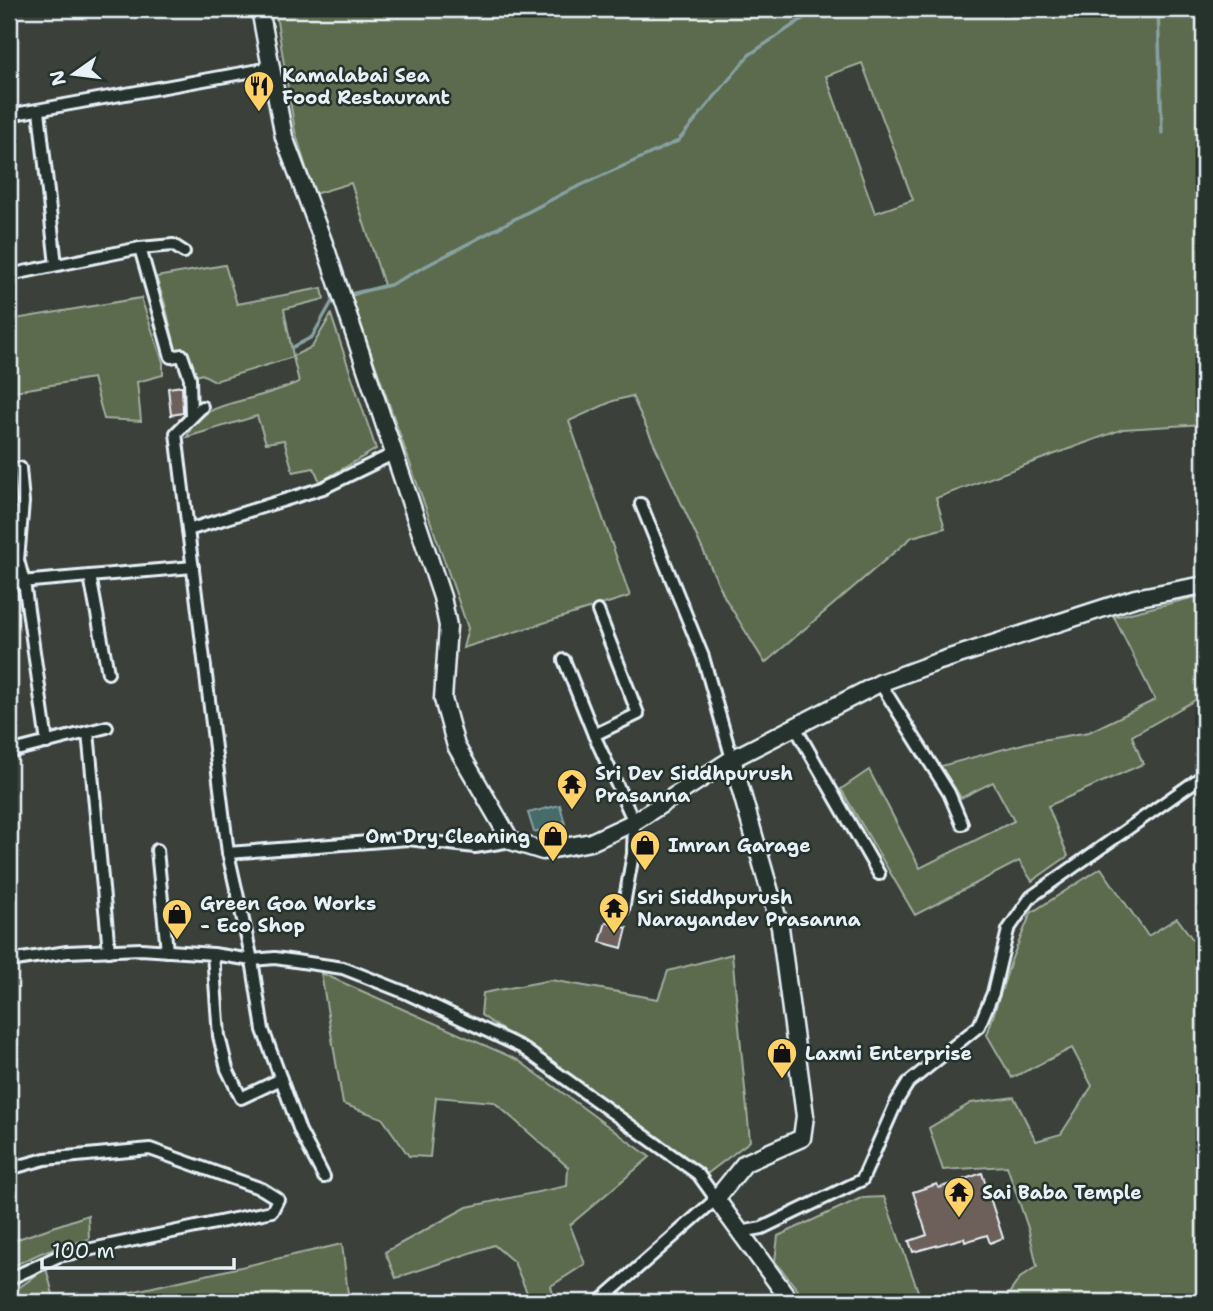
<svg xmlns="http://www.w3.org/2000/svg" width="1213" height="1311" viewBox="0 0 1213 1311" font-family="'Shantell Sans',sans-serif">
	<rect width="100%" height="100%" fill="#3b403a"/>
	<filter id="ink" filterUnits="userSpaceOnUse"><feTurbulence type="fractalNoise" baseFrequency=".0143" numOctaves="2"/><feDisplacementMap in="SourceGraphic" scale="14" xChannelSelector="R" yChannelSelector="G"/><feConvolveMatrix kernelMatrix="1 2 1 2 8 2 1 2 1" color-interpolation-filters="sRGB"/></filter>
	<g filter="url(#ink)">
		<g fill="#5b6b4d" stroke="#a2aea2" stroke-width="2" fill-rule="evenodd">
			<path d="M275,9H1204V424L1123,429L936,498L945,528L912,537L765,663L725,598L632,396L613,401L569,421L630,596L463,648L468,628L351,296L384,285L351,183L314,194L295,131ZM862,63L913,200L875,213L826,76Z"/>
			<path d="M225,265L237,304L322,288L324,299L284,309L293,356L312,347L331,315L376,449L320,482L314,468L293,472L284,440L266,443L257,416L187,437C197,409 225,405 251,398C267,394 284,388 299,382L293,357L215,381L202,374L194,377L185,349L176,351L165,304L156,277Z"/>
			<path d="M141,298L163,362V375L137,382L141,421L104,419L93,378L9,392V320Z"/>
			<path d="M1204,595V695L1132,736L1143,764L1048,806L1068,856L1032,881L1019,861L915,915L841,789L869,770L920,868L1014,821L993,782L961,798L941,766L1030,742L1089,732L1155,700L1114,617Z"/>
			<path d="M1101,868L1148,936L1177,918L1202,952L1204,951V1302H1003L1020,1278L1037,1266L1029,1231L1007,1166L943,1170L929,1128L971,1103L1014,1097L1036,1141L1061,1134L1092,1086L1072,1048L1012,1078L987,1035L1012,958L1031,913Z"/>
			<path d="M732,954L750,1141L707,1174L481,1015L483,993L551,980L658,999L668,971Z"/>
			<path d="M321,973L518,1060L650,1157L570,1225L585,1264L551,1286L555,1302H531L514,1262L494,1245L396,1278L385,1252L467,1207L567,1186L568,1167L494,1102L436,1097L430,1157L409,1156L382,1118L343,1104Z"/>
			<path d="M884,1197L922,1302H807L775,1261L778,1236L861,1198Z"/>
			<path d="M88,1215L89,1239L41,1253L9,1268V1242Z"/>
			<path d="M342,1244L349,1302H87Z"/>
			<path d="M46,1268L55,1302H9V1295Z"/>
		</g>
		<path fill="#466b6b" stroke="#87a1a3" stroke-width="2" d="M560,805L565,824L534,832L528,813Z"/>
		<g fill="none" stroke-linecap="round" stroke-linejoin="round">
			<g stroke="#87a1a3" stroke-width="3.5">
				<path d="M1158,9L1162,133"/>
				<path d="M9,10L45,9"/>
				<path d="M346,295L390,285L564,193L678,141L749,55L817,9"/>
				<path d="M293,347L312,337L334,298L339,297"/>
			</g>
		</g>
		<g fill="#6d605a" stroke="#e8f1f8" stroke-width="2">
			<path d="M182,386L183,413L171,415L168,388Z"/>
			<path d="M606,922L627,928L622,948L600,942Z"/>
			<path d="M982,1173L1003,1238L990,1243L987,1235L965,1242L964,1238L913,1252L909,1241L927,1235L913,1192L937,1184L939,1188Z"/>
		</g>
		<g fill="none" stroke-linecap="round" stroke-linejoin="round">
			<g stroke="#e8f1f8" stroke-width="16">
				<g id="street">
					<path d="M39,110L56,265"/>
					<path d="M9,115L270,68"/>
					<path d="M140,248L171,357L182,355L190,378L191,416"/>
					<path d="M9,275L140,248L173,245L184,252"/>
					<path d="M202,407L176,433L228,853L252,960L263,1030L300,1131L324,1177"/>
					<path d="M20,468L23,502L18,560L24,582L47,743"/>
					<path d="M641,504L703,657L732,759"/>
					<path d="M188,530L323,488L395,453"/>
					<path d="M90,576L108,673"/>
					<path d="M9,583L193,567"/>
					<path d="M564,660L594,735L634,822L633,854L623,910"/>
					<path d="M880,683L949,793L962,824"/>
					<path d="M795,727L879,874"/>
					<path d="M88,732L109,951"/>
					<path d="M594,735L638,714L598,611"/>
					<path d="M9,752L107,727"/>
					<path d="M157,850L167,951"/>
					<path d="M228,853L408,839L475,847L511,841"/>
					<path d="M213,954L219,1036L227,1069L241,1098L281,1079"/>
					<path d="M9,961L67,952L141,949L213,954L252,960L275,958L343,968L404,992L521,1047L698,1174L716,1199L600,1301"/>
					<path d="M9,1169L45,1159L150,1149L262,1189L278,1199L272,1211L59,1256L9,1279"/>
					<path d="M740,1232L762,1228L862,1180L897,1101L908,1083L979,1026L993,993L1008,930L1031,897L1204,775"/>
				</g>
			</g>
			<g stroke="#e8f1f8" stroke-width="21">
				<g id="secondary">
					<path d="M260,9L284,137L326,249L442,597L448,626L443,699L456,746L511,841L543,851L591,842L634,822L732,759L880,683L937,662L1135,598L1204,585"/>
					<path d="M732,759L780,927L805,1116L802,1138L745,1163L716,1199L791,1302"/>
				</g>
			</g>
			<use href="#street" stroke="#26332d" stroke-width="10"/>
			<use href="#secondary" stroke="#26332d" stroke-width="16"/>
		</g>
	</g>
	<defs>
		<g id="restaurant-pin" transform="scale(1.575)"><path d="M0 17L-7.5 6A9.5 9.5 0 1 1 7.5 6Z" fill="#ffd166" stroke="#26332d"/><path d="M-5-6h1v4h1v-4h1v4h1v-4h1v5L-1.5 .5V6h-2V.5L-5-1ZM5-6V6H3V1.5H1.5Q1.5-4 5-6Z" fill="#111"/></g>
		<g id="temple-pin" transform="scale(1.575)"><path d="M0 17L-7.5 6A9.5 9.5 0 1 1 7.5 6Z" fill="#ffd166" stroke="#26332d"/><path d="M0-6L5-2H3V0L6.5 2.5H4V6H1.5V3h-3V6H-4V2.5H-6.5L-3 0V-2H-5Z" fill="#111"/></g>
		<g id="shop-pin" transform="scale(1.575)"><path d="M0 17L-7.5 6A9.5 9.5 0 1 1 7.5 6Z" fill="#ffd166" stroke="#26332d"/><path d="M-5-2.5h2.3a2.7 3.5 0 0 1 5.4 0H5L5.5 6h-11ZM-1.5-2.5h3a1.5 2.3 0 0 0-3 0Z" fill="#111"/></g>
	</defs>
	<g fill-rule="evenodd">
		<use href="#restaurant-pin" x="259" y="86"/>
		<use href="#temple-pin" x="572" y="784"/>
		<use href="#shop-pin" x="553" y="836"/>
		<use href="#shop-pin" x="645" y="845"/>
		<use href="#temple-pin" x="614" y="908"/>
		<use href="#shop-pin" x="177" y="914"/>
		<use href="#shop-pin" x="782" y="1053"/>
		<use href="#temple-pin" x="959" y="1192"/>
	</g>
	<g text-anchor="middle" stroke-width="5" stroke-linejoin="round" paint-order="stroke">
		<g font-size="19" font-weight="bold" fill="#e8f1f8" stroke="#26332d" text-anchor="start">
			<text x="282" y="82">Kamalabai Sea<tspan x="282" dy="22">Food Restaurant</tspan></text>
			<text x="595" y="780">Sri Dev Siddhpurush<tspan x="595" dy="22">Prasanna</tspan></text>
			<text x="530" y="843" text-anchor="end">Om Dry Cleaning</text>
			<text x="668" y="852">Imran Garage</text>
			<text x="637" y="904">Sri Siddhpurush<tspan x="637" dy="22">Narayandev Prasanna</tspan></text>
			<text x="200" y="910">Green Goa Works<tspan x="200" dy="22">- Eco Shop</tspan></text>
			<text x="805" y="1060">Laxmi Enterprise</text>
			<text x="982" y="1199">Sai Baba Temple</text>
		</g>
	</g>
	<rect width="1213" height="1311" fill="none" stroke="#26332d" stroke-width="35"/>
	<rect x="18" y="18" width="1178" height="1276" fill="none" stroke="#e8f1f8" stroke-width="2.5" filter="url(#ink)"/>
	<g transform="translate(74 74) rotate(256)" stroke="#26332d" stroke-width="5" paint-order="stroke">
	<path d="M0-5L12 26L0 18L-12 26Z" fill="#e8f1f8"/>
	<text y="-10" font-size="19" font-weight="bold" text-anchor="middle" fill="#e8f1f8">N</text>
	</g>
	<path d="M42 1258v10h192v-10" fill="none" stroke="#e8f1f8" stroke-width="3.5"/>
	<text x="52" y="1258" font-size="21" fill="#e8f1f8" stroke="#26332d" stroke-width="5" paint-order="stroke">100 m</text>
</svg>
